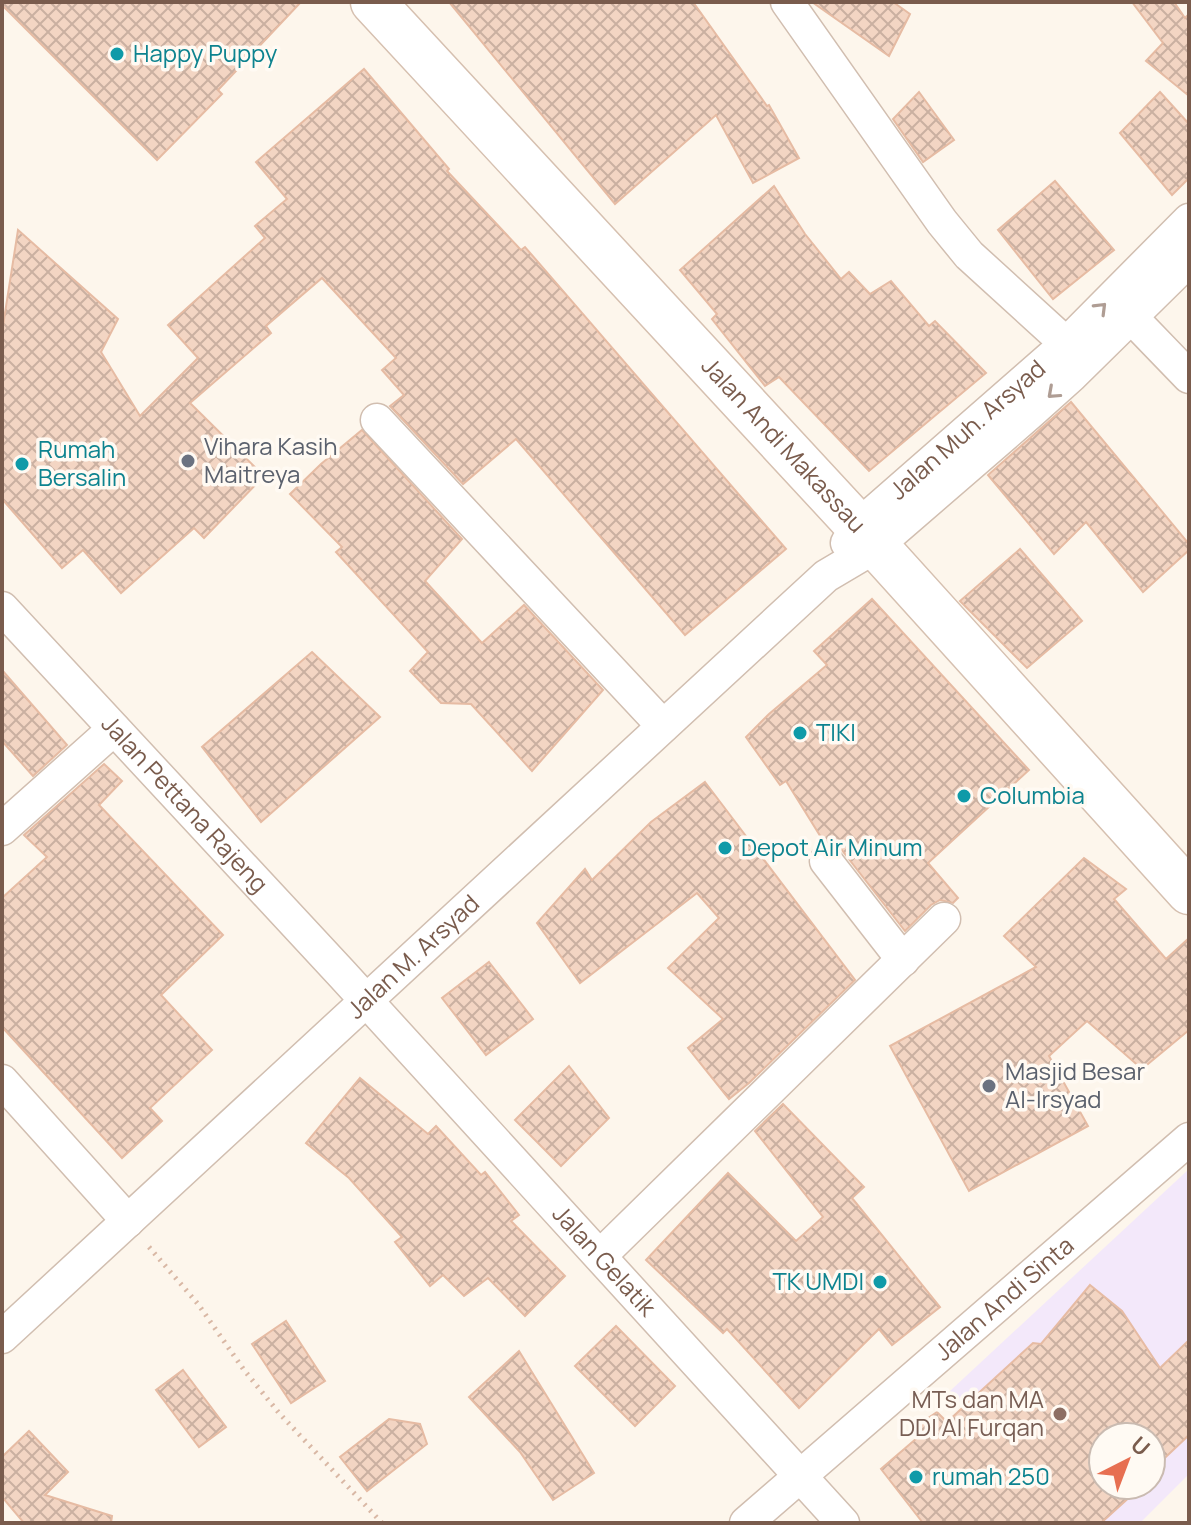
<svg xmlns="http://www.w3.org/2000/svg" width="1191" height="1525" viewBox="0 0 1191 1525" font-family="Manrope,sans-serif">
	<defs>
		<pattern id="building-cross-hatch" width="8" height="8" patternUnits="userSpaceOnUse" patternTransform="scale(2)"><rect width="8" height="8" fill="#f3d5c3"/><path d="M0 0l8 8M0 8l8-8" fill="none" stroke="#cab0a1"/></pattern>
	</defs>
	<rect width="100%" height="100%" fill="#fdf6ec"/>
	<path fill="#f3e8fa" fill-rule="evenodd" d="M1189,1169V1474L1140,1523H1066L950,1391ZM1103,1437H1151V1485H1103Z"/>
	<g fill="url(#building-cross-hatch)" stroke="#e6bba3" stroke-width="2">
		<path d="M2,2H301L218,90L222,94L157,160L2,5Z"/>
		<path d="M449,2H693L767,106L769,105L799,158L753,183L716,115L615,204Z"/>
		<path d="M812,2H893L910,14L889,56Z"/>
		<path d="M1132,2H1174L1185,18L1189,14V96L1146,61L1163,43Z"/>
		<path d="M364,69L449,169L447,171L521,250L525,247L786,549L685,635L516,439L463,484L390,406L404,395L382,370L396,358L322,278L266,326L271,333L190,403L264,476L204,538L194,528L121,593L83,550L62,568L2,499V332L18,230L118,319L101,352L140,416L198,358L168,325L265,238L255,226L287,199L256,162Z"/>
		<path d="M919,92L954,140L923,162L893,119Z"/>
		<path d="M1160,92L1189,124V178L1172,195L1120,133Z"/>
		<path d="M1055,181L1114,250L1053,299L998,230Z"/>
		<path d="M774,186L805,234L841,279L849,272L870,294L891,281L929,326L935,321L986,373L869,471L779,377L765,386L712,319L717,314L680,270Z"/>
		<path d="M1071,402L1189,544V550L1143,592L1086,522L1054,554L988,475Z"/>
		<path d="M362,430L462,539L425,581L482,643L524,605L603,690L532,771L471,704L441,703L410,671L428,652L336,552L342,547L290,494L321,464Z"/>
		<path d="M1020,549L1082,621L1027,668L960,601Z"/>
		<path d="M872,599L1029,770L928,863L958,898L953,903L940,900L931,905L905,931L841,849L834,844L824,842L786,781L780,785L746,737L769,714L827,665L814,651Z"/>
		<path d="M312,652L380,717L261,822L202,747Z"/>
		<path d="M2,670L67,745L33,776L2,741Z"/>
		<path d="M104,764L122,781L99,805L223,935L161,995L212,1050L150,1108L162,1121L122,1158L2,1027V898L47,857L24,835Z"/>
		<path d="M705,782L855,980L749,1083L729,1099L688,1048L723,1019L668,968L719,918L697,893L580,983L537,923L585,869L592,880L651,822Z"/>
		<path d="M1084,858L1126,889L1114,899L1166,959L1189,938V1030L1142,1069L1087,1021L1049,1056L1088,1126L969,1191L890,1046L1036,967L1004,936Z"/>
		<path d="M489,962L533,1019L486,1055L442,998Z"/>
		<path d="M569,1066L609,1118L561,1166L515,1120Z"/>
		<path d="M360,1078L428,1134L436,1126L481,1175L485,1172L519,1215L511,1221L565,1276L525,1316L488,1278L464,1296L443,1275L430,1286L395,1242L402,1237L349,1178L306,1143Z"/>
		<path d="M783,1104L864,1187L852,1198L940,1307L892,1345L879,1329L799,1408L727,1329L723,1333L646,1260L728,1173L796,1241L823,1217L755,1131Z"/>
		<path d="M1090,1285L1122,1311L1160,1368L1189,1340V1435L1151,1471V1437H1103V1485H1143L1101,1523H923L881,1469L917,1438L909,1431L937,1412L947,1422L1033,1343L1041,1344Z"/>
		<path d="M286,1321L325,1381L291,1403L252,1344Z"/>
		<path d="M616,1326L675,1386L635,1426L575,1366Z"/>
		<path d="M519,1351L594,1473L553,1500L520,1452L469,1397Z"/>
		<path d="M183,1370L226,1427L199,1447L156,1390Z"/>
		<path d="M389,1419L420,1424L427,1444L367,1491L340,1457Z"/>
		<path d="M29,1431L68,1472L45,1495L112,1516L111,1523H24L2,1497V1457Z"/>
	</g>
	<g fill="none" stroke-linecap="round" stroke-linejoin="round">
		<g stroke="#d1beb0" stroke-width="35">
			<g id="street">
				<path d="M787,2L942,222L969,255L1082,358"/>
				<path d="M1132,318L1189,377"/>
				<path d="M377,420L663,726"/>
				<path id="s1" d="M847,543L858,526L1066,344L1189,220"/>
				<path id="s2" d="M2,608L342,974L843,1523"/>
				<path d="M2,829L114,729"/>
				<path d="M826,861L903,960"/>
				<path d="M2,1081L128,1221"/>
				<path d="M600,1256L944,919"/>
				<path id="s3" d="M2,1337L826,576L875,547L1031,412L1071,376L1189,260"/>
				<path id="s4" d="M746,1523L1189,1139"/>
			</g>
		</g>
		<g stroke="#d6c0b0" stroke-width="47">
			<g id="secondary">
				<path id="s5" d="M373,2L858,526L1189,892"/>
			</g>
		</g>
		<path stroke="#d9b8a5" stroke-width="5" stroke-dasharray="2 6" stroke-linecap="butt" d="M149,1247L198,1304L244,1370L279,1413L382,1523"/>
		<use href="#street" stroke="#fff" stroke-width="32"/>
		<use href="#secondary" stroke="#fff" stroke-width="44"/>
	</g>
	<defs><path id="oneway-chevron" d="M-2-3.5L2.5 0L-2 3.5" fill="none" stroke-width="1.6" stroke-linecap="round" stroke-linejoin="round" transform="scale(2)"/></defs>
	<g stroke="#af9d94">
		<use href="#oneway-chevron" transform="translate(1101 308) rotate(-45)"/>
		<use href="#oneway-chevron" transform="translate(1053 393) rotate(138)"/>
	</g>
	<g fill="#0f9aa8" stroke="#fffaf3" stroke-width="3">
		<circle cx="117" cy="54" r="8"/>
		<circle cx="22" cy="464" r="8"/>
		<circle cx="800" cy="733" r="8"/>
		<circle cx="964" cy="796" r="8"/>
		<circle cx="725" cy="848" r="8"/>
		<circle cx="880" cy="1282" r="8"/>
		<circle cx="916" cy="1477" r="8"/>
	</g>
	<g fill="#6b7280" stroke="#fffaf3" stroke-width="3">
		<circle cx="188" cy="461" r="8"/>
		<circle cx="989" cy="1086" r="8"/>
	</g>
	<circle fill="#8d6e63" stroke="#fffaf3" stroke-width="3" cx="1060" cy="1414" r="8"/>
	<g text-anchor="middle" stroke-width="7" stroke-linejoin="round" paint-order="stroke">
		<g font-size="24" fill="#0d838f" stroke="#fffaf3" text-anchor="start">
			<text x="133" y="62">Happy Puppy</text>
			<text x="38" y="458">Rumah<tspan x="38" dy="28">Bersalin</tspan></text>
			<text x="816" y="741">TIKI</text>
			<text x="980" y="804">Columbia</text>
			<text x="741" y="856">Depot Air Minum</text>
			<text x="864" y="1290" text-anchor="end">TK UMDI</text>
			<text x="932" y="1485">rumah 250</text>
		</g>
		<g font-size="24" fill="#7a5c4d" stroke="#fffaf3">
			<text dy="8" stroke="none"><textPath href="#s1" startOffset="166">Jalan Muh. Arsyad</textPath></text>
			<text dy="8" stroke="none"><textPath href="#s5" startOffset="604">Jalan Andi Makassau</textPath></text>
			<text dy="8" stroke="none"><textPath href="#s2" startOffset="268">Jalan Pettana Rajeng</textPath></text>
			<text dy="8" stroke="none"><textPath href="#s3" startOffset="560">Jalan M. Arsyad</textPath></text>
			<text dy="8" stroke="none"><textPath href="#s2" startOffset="888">Jalan Gelatik</textPath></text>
			<text dy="8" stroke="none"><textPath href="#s4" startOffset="342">Jalan Andi Sinta</textPath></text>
		</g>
		<g font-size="24" fill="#5b616d" stroke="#fffaf3" text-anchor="start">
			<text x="204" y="455">Vihara Kasih<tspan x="204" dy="28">Maitreya</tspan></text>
			<text x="1005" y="1080">Masjid Besar<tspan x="1005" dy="28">Al-Irsyad</tspan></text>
		</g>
		<g font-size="24" fill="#785e54" stroke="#fffaf3" text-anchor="end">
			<text x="1044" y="1408">MTs dan MA<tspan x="1044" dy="28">DDI Al Furqan</tspan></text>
		</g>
	</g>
	<rect width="1191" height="1525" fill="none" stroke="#7a5c4d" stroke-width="8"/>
	<g transform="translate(1127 1461) rotate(42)"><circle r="38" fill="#fffaf3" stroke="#cabbb1" stroke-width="2"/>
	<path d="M0-6L14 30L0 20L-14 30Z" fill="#e76f51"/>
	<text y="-12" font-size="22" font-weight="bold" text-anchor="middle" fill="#7a5c4d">U</text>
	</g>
</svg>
